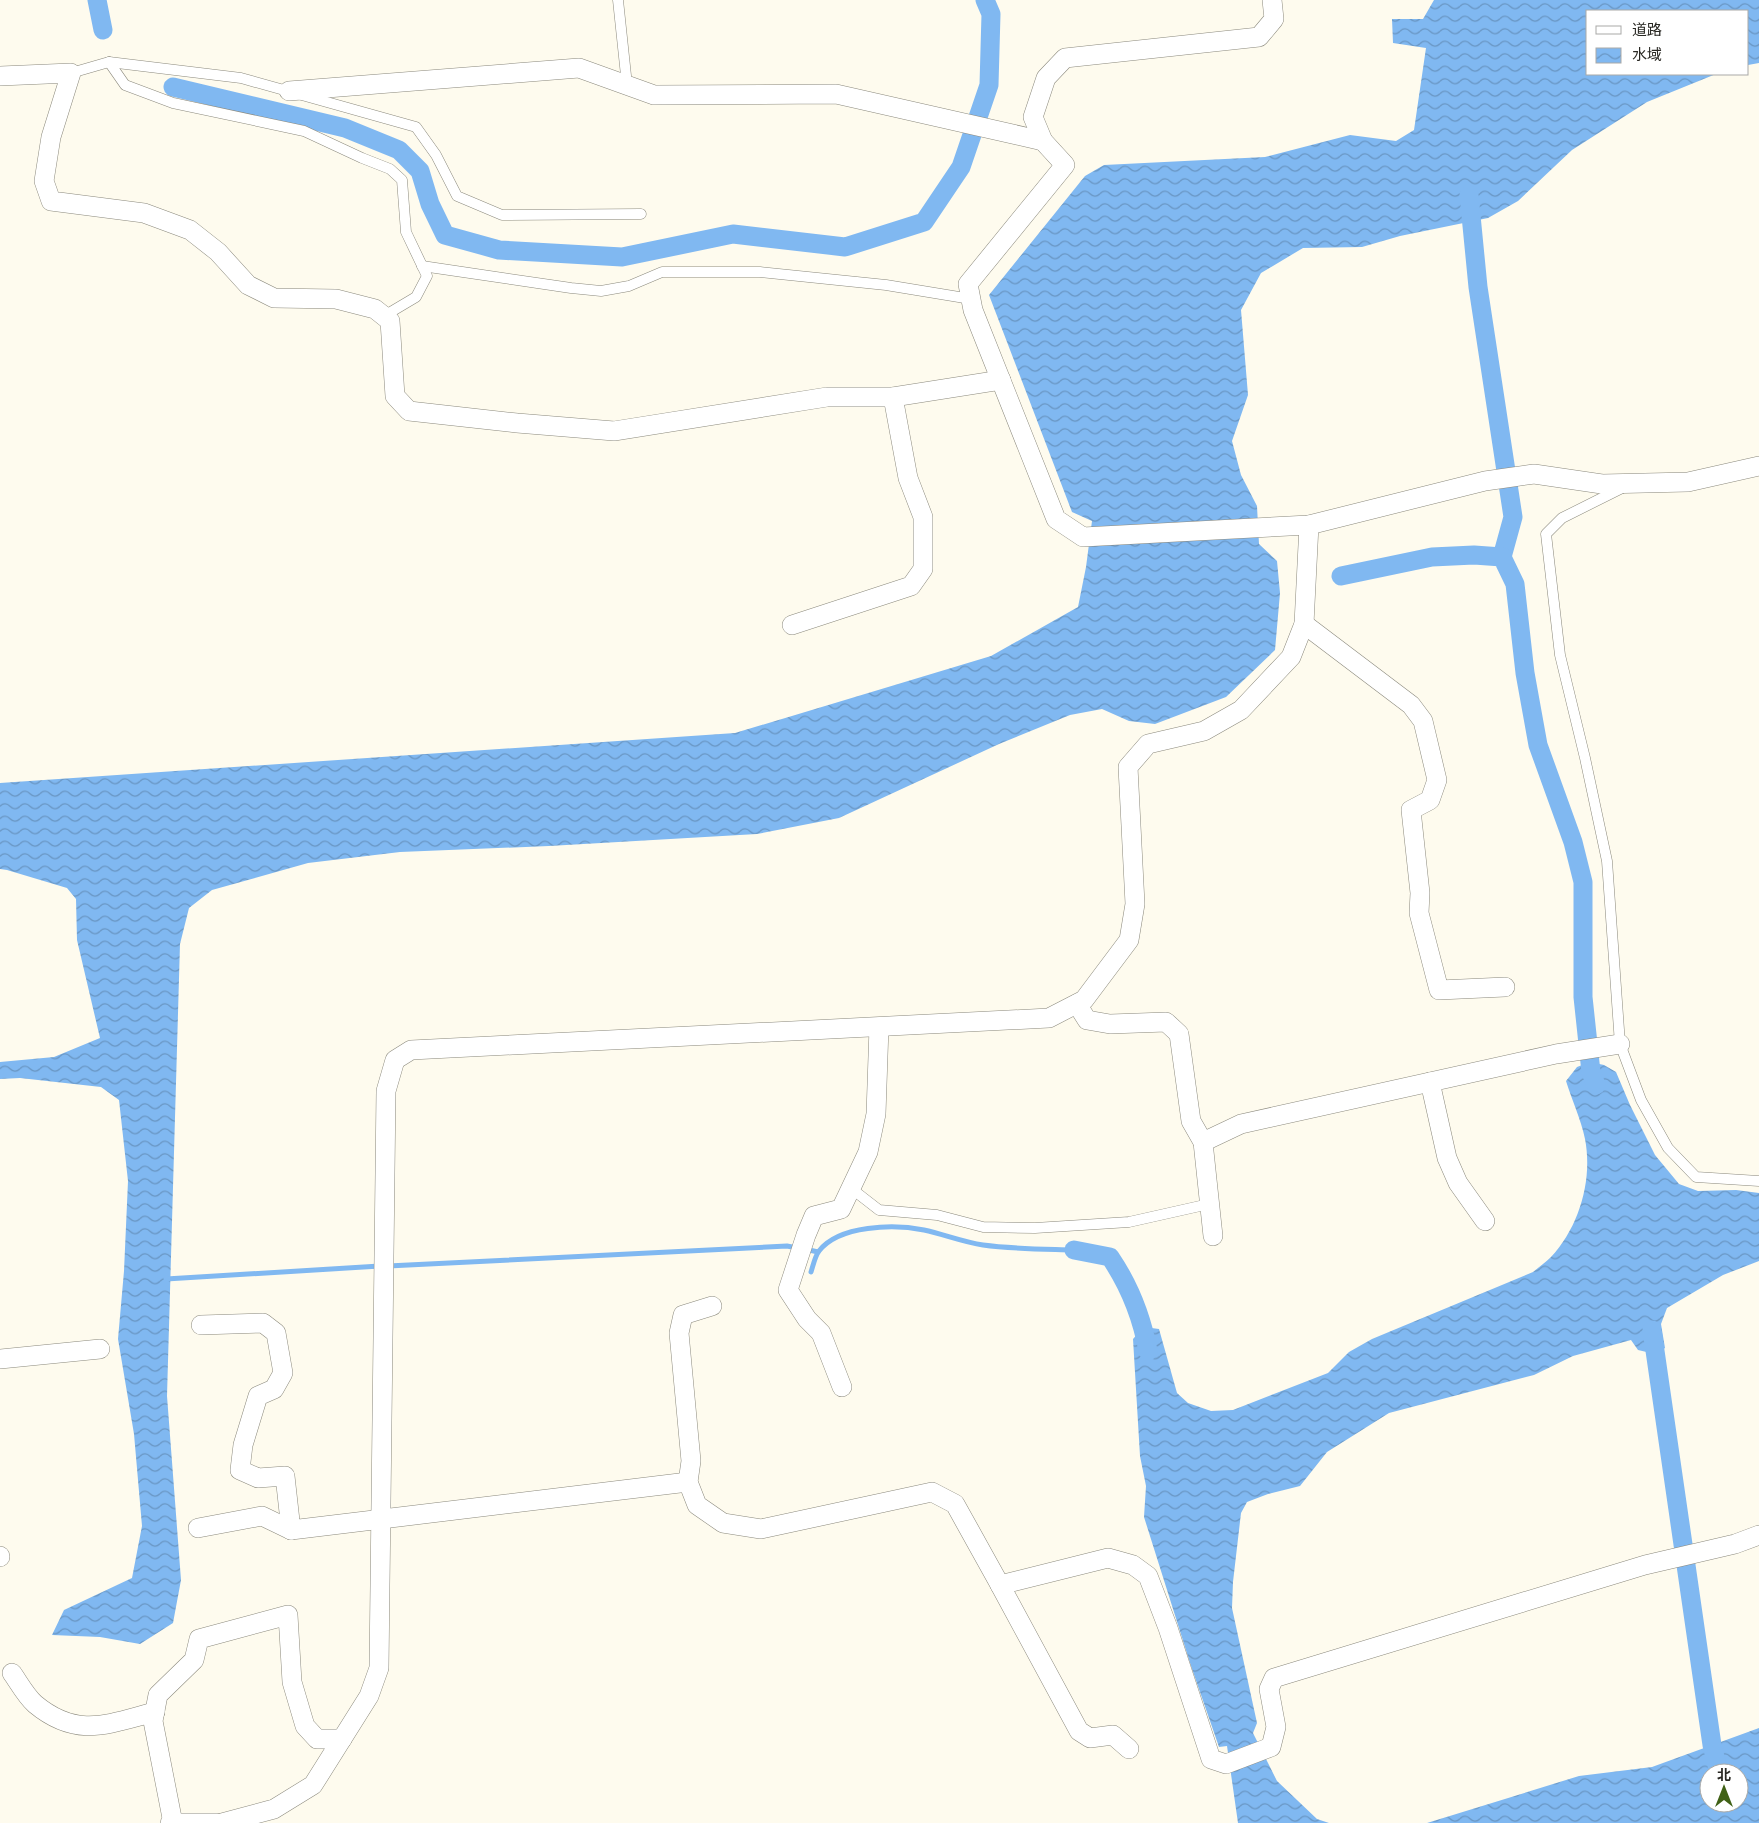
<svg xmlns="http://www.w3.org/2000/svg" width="1759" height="1823" viewBox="0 0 1759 1823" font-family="Lora,'Noto Sans SC',serif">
	<defs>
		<pattern id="water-waves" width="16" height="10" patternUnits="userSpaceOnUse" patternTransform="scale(1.25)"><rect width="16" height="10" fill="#80b8f1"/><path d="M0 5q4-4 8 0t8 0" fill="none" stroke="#6996c3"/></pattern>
	</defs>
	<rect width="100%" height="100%" fill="#fefbee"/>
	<g fill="url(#water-waves)" fill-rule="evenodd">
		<path d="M1434,0H1759V63L1748,65V11H1588V74H1716L1647,102L1572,150L1518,201L1488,218L1400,236L1362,247L1303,248L1261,273L1241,310L1248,395L1232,441L1241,475L1257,506L1259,544L1277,561L1280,593L1275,650L1226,697L1155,724L1129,721L1102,709L1070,715L999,744L839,818L757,834L549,846L400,852L308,863L212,890L189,908L180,944L167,1396L181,1580L173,1623L140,1644L100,1637L52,1635L64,1610L132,1578L142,1526L134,1434L118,1339L124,1271L128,1181L119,1100L101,1087L20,1078L0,1079V1062L54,1057L100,1038L77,940L76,899L67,888L7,870L0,869V783L735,733L991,656L1078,607L1086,567L1092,521L1072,512L989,295L1085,176L1104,165L1265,157L1350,135L1396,141L1414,130L1426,48L1393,43L1392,19H1423Z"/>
		<path d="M1590,1062L1604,1065L1616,1072L1630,1105L1655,1155L1679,1184L1698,1191L1736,1190L1759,1193V1261L1723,1275L1667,1308L1661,1324L1665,1348L1655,1354L1638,1350L1631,1340L1573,1356L1534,1375L1389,1413L1327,1452L1300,1486L1268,1494L1247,1502L1241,1513L1233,1582L1232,1608L1257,1723L1253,1733L1277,1781L1317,1819L1329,1823H1238L1227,1746L1219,1747L1191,1666L1144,1517L1146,1486L1140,1456L1133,1339L1144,1327L1159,1329L1177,1393L1188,1403L1211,1411L1233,1410L1328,1373L1349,1352L1372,1339L1533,1272C1539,1267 1546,1262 1551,1257C1579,1227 1593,1180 1585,1139C1581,1120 1572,1100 1566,1081L1577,1067Z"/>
		<path d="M1759,1728V1823H1427L1579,1776L1652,1767ZM1709,1773H1739V1803H1709Z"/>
	</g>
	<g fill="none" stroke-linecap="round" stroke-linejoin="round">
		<g stroke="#80b8f1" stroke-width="5">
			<path d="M805,1249L818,1252"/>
			<path d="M388,1266L787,1246L797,1248"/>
			<path d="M811,1272C813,1266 815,1256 819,1251C839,1225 894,1224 924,1230C943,1234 963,1242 983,1245C1013,1249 1044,1249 1074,1250"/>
			<path d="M166,1279L380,1266"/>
		</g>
		<g stroke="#80b8f1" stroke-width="19">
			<path d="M97,0L103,30"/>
			<path d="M173,87L345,128L399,150L420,171L430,204L445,235L499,250L622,257L733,234L845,247L924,222L961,167L989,85L991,14L985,0"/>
			<path d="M1469,195L1478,287L1513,517L1502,557"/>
			<path d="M1341,576L1432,557L1474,555L1502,557L1515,584L1525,673L1538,745L1573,842L1583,882V997L1591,1072L1596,1085"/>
			<path d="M1074,1250L1110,1257C1129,1285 1142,1318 1148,1351"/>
			<path d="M1652,1330L1712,1745L1719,1773"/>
		</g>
		<g stroke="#8b897d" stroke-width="11">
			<g id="service">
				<path d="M618,0L627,85"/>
				<path d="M109,62L125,85L173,103L304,131L362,158L390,169L402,180L406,232L427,276L416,297L384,316"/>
				<path d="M71,73L109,62L241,78L416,127L436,155L457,196L502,215L641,214"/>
				<path d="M422,266L571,288L601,291L629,286L662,272H760L886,285L971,299"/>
				<path d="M1624,487L1562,518L1546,534L1560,655L1585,758L1607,861L1620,1044L1641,1100L1668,1148L1696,1177L1759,1181"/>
				<path d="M852,1189L879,1210L937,1215L983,1227L1035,1228L1129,1222L1209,1204"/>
			</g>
		</g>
		<g stroke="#8b897d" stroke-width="20">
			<g id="minor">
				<path d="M1272,0L1274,19L1259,37L1065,58L1046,78L1033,117L1043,141L1065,165L968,284L973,310L1056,519L1083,537L1309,525L1485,481L1534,474L1602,484L1688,482L1759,466"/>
				<path d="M0,76L71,73L51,137L44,181L51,201L144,213L190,230L218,252L248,285L274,298L336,299L375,309L390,321L395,396L409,411L517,423L614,431L827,397H893L1001,380"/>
				<path d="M289,91L579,68L654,95L836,94L1043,141"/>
				<path d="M1304,624L1411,705L1423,721L1437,780L1430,800L1411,810L1420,893L1419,913L1439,990L1505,987"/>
				<path d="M792,625L911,586L923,569V517L908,478L893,397"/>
				<path d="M1077,1004L1087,1020L1110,1024L1166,1022L1179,1034L1191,1121L1203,1142L1213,1236"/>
				<path d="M1430,1082L1447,1158L1458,1183L1485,1221"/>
				<path d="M1203,1142L1241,1124L1556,1054L1620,1044"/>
				<path d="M712,1306L683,1315L679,1333L691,1461L688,1482L697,1505L723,1523L761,1529L932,1492L955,1504L1000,1585L1108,1558L1133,1565L1148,1576L1168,1628L1211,1759L1226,1764L1271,1747L1276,1727L1269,1689L1274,1678L1645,1565L1735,1544L1759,1535"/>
				<path d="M201,1325L263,1323L276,1333L283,1373L274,1389L258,1396L243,1445L240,1470L258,1478L285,1476L291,1530L688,1482"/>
				<path d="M0,1359L100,1349"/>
				<path d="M842,1387L821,1333L807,1319L788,1290L806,1235L814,1216L841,1209L868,1152L876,1114L879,1027"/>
				<path d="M198,1528L262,1516L291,1530"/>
				<path d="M0,1556V1557"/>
				<path d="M1000,1585L1079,1731L1090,1738L1113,1735L1129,1749"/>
				<path d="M12,1673C19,1683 26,1696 35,1704C77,1739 108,1724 155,1712"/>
				<path d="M170,1823H217"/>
				<path d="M173,1823L153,1721L158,1695L194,1660L199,1639L288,1615L292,1682L305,1726L317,1739H342"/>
				<path d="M222,1823L274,1809L313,1785L369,1696L379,1668L386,1091L395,1060L411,1050L1049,1018L1084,1000L1129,940L1135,904L1128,767L1148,744L1204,731L1241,710L1291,657L1304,624L1309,525"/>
			</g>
		</g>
		<use href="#service" stroke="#fff" stroke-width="10"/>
		<use href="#minor" stroke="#fff" stroke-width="19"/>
	</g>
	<rect x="1586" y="10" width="162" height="65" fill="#ffffff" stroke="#a9a9a7"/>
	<rect x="1596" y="26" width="25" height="8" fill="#ffffff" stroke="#a9a9a7"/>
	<text x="1632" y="35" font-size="15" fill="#292823">道路</text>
	<rect x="1596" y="48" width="25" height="15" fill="url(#water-waves)" stroke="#a9a9a7"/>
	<text x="1632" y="60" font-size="15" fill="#292823">水域</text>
	<g transform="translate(1724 1788)"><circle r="24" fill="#ffffff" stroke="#a9a9a7"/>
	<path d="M0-4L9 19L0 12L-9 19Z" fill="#406116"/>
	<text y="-8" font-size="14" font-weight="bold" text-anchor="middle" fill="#292823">北</text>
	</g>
</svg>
